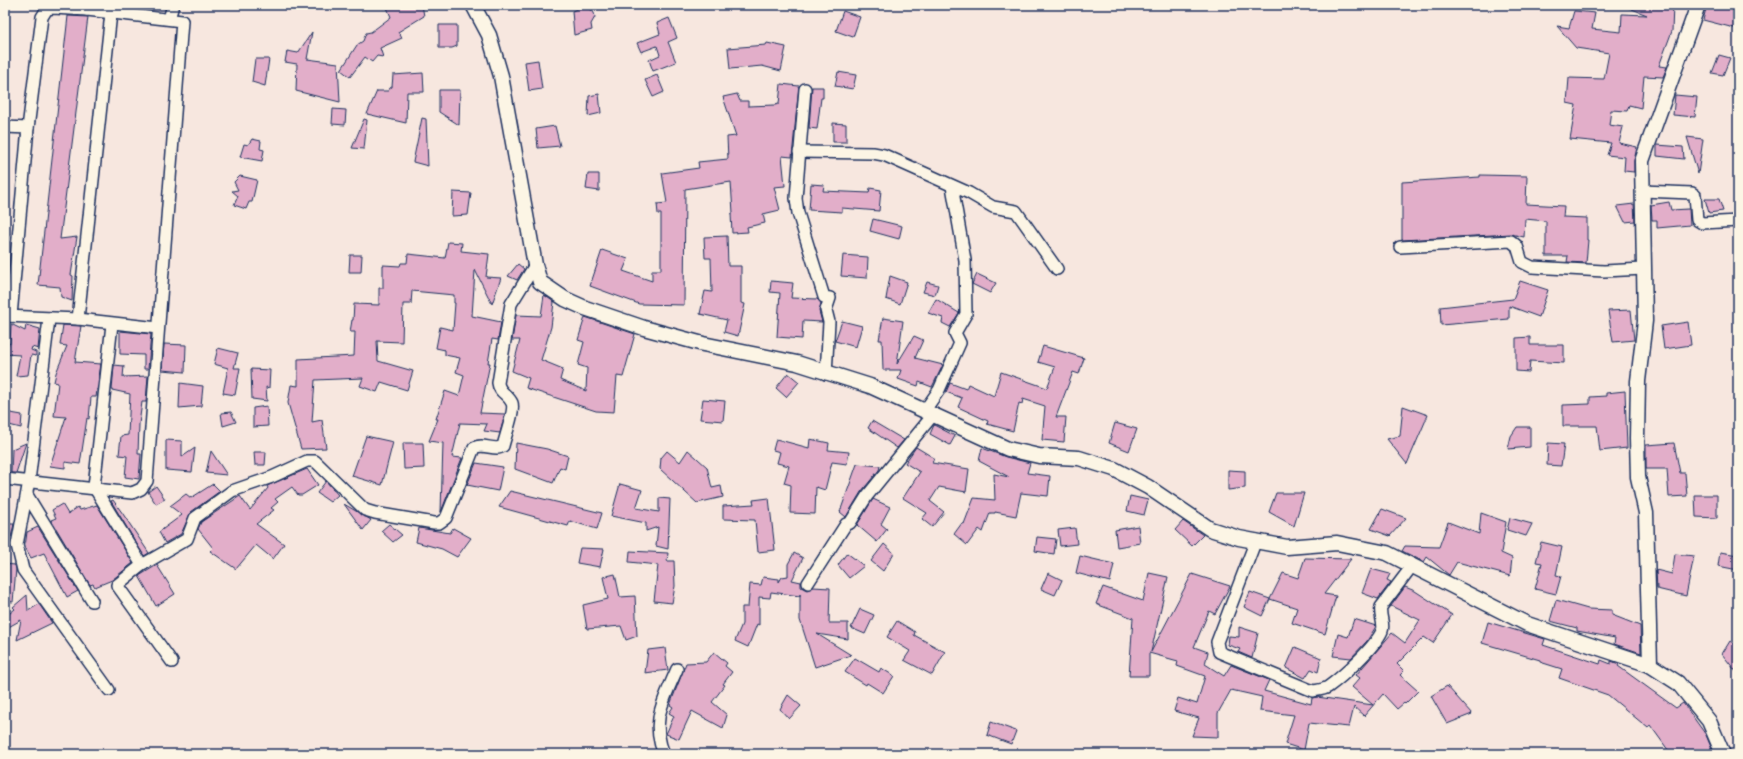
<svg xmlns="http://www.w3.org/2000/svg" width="1743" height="759" viewBox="0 0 1743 759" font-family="'Comic Neue',sans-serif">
	<rect width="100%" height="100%" fill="#f7e7df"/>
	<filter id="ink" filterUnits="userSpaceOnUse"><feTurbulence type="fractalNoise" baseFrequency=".025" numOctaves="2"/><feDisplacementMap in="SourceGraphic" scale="8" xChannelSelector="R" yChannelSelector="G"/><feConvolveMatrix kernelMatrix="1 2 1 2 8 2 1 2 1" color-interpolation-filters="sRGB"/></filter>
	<g filter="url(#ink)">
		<g fill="#e2aec9" stroke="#1b2f5e">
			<path d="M386,5H422L424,16L398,32L402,38L380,48L383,57L377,56L372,62L365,57L350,77L341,70L357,45L363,41L366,33L371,32L391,17Z"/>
			<path d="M1622,5H1673L1672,31L1659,66L1667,67L1663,77L1644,76L1641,108L1629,105L1627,111L1611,110L1609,125L1623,127L1619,143L1637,147L1634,161V172L1624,171L1625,157L1607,155L1611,143L1570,139L1576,105L1567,103L1569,78L1604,79L1609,53L1576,48L1557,26L1569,28L1574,11L1595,13L1592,29L1621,32L1622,14L1647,15Z"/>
			<path d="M1707,5L1738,7V29L1703,20Z"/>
			<path d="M582,7H589L594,13L595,17L591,24L592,30L574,35L572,11Z"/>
			<path d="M843,11L860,17L853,37L836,31Z"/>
			<path d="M68,16L88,17L60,239L77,237L71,275L73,276L72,301L61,297L60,287L38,285Z"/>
			<path d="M669,18L677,38L668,42L676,62L653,71L649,60L660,55L657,46L641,52L637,43L660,34L657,23Z"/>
			<path d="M439,25H457V46L452,48H439Z"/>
			<path d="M312,32L307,59L338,63L340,102L296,91L297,64L285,62L287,51L298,53Z"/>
			<path d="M767,43L786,47L781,71L762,66L730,69L728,48L766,45Z"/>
			<path d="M1719,55L1730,58L1723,75L1712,73Z"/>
			<path d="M255,59H269L265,86L252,82Z"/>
			<path d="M538,60L542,89L529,91L525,62Z"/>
			<path d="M838,72L856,75L853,89L835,86Z"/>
			<path d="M423,73L424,92H407L406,123L367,114L377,91H388L390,88L392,87L393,75Z"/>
			<path d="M657,75L664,92L653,97L645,80Z"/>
			<path d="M781,84L799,86L792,157L782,156L785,186L774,187L780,210L763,214L765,223L747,227L748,232L732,233L731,214L733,213L731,182L685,189L684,305L639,304L590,286L602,250L628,259L623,271L652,281V270H661V214H658L657,204L667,203L662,173L699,168L698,162L728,159L727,137L736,136L723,97L737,94L740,101H748V106L775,105L779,104Z"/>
			<path d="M812,87H823V98H821L817,129L809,128Z"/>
			<path d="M439,90H460L459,125L439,112Z"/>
			<path d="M599,94L601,113L588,116L589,96Z"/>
			<path d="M1675,95L1697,97L1695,117L1673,115Z"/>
			<path d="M333,109L346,110L345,125L332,124Z"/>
			<path d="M422,118L426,119L428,166L413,162Z"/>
			<path d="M364,119L367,120L364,149L352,148Z"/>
			<path d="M833,123L846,124V142H833Z"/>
			<path d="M555,126L560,146L538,148L536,129Z"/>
			<path d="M1687,137L1703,139L1698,174Z"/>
			<path d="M252,139L261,141L260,149L264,150L262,161L240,157L244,144L248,145Z"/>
			<path d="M1657,145L1683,147L1684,159L1657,156Z"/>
			<path d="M588,174H599V191L586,189Z"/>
			<path d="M1480,175L1527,176L1526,204L1564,206L1563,217L1587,218V240H1588L1586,263L1567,262L1568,256H1546V221L1525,219L1524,237L1511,234L1402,240V182L1480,177Z"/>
			<path d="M240,176L257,180L252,202H249L246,209L234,205L238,196L232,191L238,190L234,182Z"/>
			<path d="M811,184L824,185L823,191L869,193L870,188L881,190L879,211L842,208V212L809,210Z"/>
			<path d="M453,192L471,193L468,215L452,216Z"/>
			<path d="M1705,199H1719L1723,211L1709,213Z"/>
			<path d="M1669,202L1671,210L1689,209L1690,225L1657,228V220H1652L1651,205Z"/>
			<path d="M1634,204L1635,221L1625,222L1617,206Z"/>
			<path d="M873,219L902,226L899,239L870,231Z"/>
			<path d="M727,236L728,266H741V303L745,304L738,336L724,332L727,320L700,314L705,291L712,292L711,258H705L704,237Z"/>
			<path d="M448,242L462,243L461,251L489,254L486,277L501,278L492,304L475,270L472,316L501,322L498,340L492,339L488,363H490L480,413L505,414L500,433L484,431L487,424L460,423L452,457L462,458L441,512L443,443L429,441L438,419H436L445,391L459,396L464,375L456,372L460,358L445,355V350L436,348L440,327L453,330L455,303H454V295L412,291L411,304H403L402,342L377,341L378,361L413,371L407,390L381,382L377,392L360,386L363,378L315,380L312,422L322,420L326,448L301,449L288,403L291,385L298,386V359L354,356L355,332H350L352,320H353L354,304L379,305V288H383V265L400,266L401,263H407L408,254L445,258Z"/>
			<path d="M350,255H362L361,272H349Z"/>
			<path d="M843,255L868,257L867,278L841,276Z"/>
			<path d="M518,264L524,269L517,280L508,276Z"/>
			<path d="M977,274L996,283L990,293L972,284Z"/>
			<path d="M890,276L907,282L900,304L886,299Z"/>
			<path d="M771,281L793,283L791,298L817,299L821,303L819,311L822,322L803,321L802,339L777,337L780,293L770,292Z"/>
			<path d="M1520,281L1548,290L1539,317L1509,306V319L1441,325L1440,307L1513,299Z"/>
			<path d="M927,282L938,285L935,295L923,292Z"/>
			<path d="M544,295L554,302L551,327L541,360L563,369L560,380L586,391L587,368L578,365L584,342L578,340L585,317L635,334L623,377L617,376L614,412L596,411L526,388L529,378L512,371L520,340H512L516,315L541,316Z"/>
			<path d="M936,299L959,313L950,327L942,323L943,318L928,313Z"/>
			<path d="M1631,310L1634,340L1613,342L1608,311Z"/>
			<path d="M883,318L903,321L897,364L914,336L923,340L915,358L943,365L932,387L919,382L918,386L898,379L901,370H883L882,340H879Z"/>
			<path d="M842,321L862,326L856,347L835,341Z"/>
			<path d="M1688,322L1691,345L1664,349L1661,326Z"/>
			<path d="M11,324L25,331L26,325L40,329L38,349L32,347L31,350L36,352V356L31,355L28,375L16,376L20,355L5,354V342L10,344Z"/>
			<path d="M63,325L81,326L75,362L101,364L96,397H91L89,419L87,418L80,464L65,462V468L50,466L66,417L54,416L58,383L54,382L56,373L67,346L60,345Z"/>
			<path d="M120,331L151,334L148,369H144V355L120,354Z"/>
			<path d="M1530,337V345H1564V363L1530,361L1529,372L1516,371V338Z"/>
			<path d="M164,344L186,345L185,372L162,370Z"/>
			<path d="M1043,346L1084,358L1079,374L1073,372L1056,417H1066L1064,442L1042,440L1045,406L1023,399L1022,404L1019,403L1013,431L987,424L988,421L958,407L962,398L946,392L950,383L966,389L968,384L994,396L1001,372L1047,388L1055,367L1038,362Z"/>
			<path d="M218,348L238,353L234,368H240L235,395L223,393L228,368L214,364Z"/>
			<path d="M114,365L124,366L123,377L148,376L146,402H142L139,424L138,454H141L139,479L125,477L127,456L119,455L121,436L128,435L130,394L112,390Z"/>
			<path d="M251,369L270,370L269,388L266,387L267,401L252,399Z"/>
			<path d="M788,373L799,382L786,397L776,388Z"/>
			<path d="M180,383L203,386L201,406L179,408Z"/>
			<path d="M1625,391L1627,448L1600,451L1597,426H1563V405L1590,404V397L1606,396V393Z"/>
			<path d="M703,399L725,401L723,421L700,419Z"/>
			<path d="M267,406L268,426L253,427V408Z"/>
			<path d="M1403,406L1428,415L1407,464L1387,439L1400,436Z"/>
			<path d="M5,412L22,415L21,428L5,424Z"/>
			<path d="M231,412L236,422L223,426L221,413Z"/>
			<path d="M872,421L904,440L897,448L868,428Z"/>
			<path d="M1115,423L1137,429L1129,451L1109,443Z"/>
			<path d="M934,425L955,436L950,445L930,434Z"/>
			<path d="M1517,427H1530V447L1508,449L1511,436Z"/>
			<path d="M366,436L393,442L382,485L352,476Z"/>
			<path d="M776,439L809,448L810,439L829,443L828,450L849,452L847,464L832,462L825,490L816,487L815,514L790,513L791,485L784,483L789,466L777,463L780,452L773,450Z"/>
			<path d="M166,440L182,441V457L195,448L192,472L166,470Z"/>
			<path d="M26,443L16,473H11L12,449Z"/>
			<path d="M403,443H423L424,468L404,469Z"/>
			<path d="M516,443L547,449L568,456L565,469L560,467L553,483L515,469Z"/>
			<path d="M1548,443L1564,444L1561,466L1547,465Z"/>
			<path d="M1674,443L1680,473H1685L1687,496L1669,497L1667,469H1646V445Z"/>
			<path d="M916,447L934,458L932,463L969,469L966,492L939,487L930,501L944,512L932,527L922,519L927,513L903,498L920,472L905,463Z"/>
			<path d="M982,448L1006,457L1030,463L1027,473L1050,476L1048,496L1021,493L1016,516L995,512V513H990L983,532L979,529L967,545L954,534L962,523L964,524L974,498L995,500L994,474L1009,477L979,461Z"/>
			<path d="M688,450L707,467L712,488L721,486L723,497L697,503L660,469L661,458L667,451L680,462Z"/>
			<path d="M211,451L227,475L206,473Z"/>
			<path d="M254,452H266L265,465H255Z"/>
			<path d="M476,463L503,467L498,491L467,485Z"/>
			<path d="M857,464L880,466L879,470L861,492L846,517L840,512Z"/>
			<path d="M307,469L318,485L302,495H298L292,487L275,499L278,502L271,508L274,510L256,524L284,544L273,559L256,545L236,569L210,551L213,548L198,529L201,522L240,496L250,510L268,488L267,486Z"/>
			<path d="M1228,470L1245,471V488L1228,490Z"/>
			<path d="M326,481L338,495L330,502L317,493Z"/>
			<path d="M213,484L220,491L191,512L181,534L165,543L159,532L182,515L170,506L186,494L191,498Z"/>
			<path d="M620,484L642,490L636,508L659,512V498L670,499L668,549L656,546L658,527L646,531V523L611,516Z"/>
			<path d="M156,486L165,499L156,504L148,492Z"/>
			<path d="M510,491L602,513L597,529L570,521L568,526L499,507Z"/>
			<path d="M1276,493H1304L1294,526L1269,512Z"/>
			<path d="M1695,495H1717V518L1696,517Z"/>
			<path d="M1130,496L1148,500L1144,515L1127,511Z"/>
			<path d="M769,498L775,550L758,552L755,520L723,519V506L754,504L753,500Z"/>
			<path d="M873,499L890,507L881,524L887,529L877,542L857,525Z"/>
			<path d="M113,500L123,514L149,553L144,556L111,501Z"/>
			<path d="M62,504L68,514L78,507L80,510L97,505L133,563L112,580L95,587L93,584L90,585L51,520L56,518L52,510Z"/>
			<path d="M344,504L371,520L363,530Z"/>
			<path d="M1382,509L1406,518L1390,536L1371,529Z"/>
			<path d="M1481,513L1506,522L1501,553L1512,558L1510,576L1457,562L1449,575L1427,557L1424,562L1402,551L1405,546L1439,547L1448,522L1479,534Z"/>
			<path d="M1510,518L1532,524L1526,536L1507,530Z"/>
			<path d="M1183,521L1203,535L1192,546L1175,530Z"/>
			<path d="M6,524H14L11,537H6Z"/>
			<path d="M389,524L402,535L393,542L381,531Z"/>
			<path d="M1138,526L1140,543L1117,547L1115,530Z"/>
			<path d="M38,527L78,591L67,597L44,553L31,558L25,547L27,532Z"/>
			<path d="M419,528L450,533L453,528L471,538L457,557L442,549L416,542Z"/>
			<path d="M1075,528L1077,544L1060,546L1058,530Z"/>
			<path d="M1037,537L1056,539L1054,554L1035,551Z"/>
			<path d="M1541,542L1562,547L1556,575L1561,576L1556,594L1535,589L1542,563L1536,562Z"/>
			<path d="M884,544L894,553L883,571L871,561Z"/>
			<path d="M580,548L604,549L600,567L577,563Z"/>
			<path d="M630,551L668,553L667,561H674L675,586L672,603L654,601L658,565L629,562Z"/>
			<path d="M1720,552L1738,555V570L1718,566Z"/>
			<path d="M794,553L803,558L792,580L801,582V587L807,590L813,587L830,588L829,623H848V639L817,634L851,655L815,667L800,620V594V596L771,592L770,598L759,597V625L757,624L748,647L735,641L742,624V607H748L750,584L761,585L763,577L779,579V582L782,577L788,576V564Z"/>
			<path d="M847,553L864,566L849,578L838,565Z"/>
			<path d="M1675,554L1694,556L1686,596L1657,589L1656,570L1672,574Z"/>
			<path d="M1080,556L1114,564L1110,582L1076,573Z"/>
			<path d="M1305,558L1351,559L1324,594L1336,596L1325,634L1292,623L1297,608L1270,599L1283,573L1298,578Z"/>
			<path d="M5,564L15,565L16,569L13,602L5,601Z"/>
			<path d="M157,565L175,594L156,606L139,576Z"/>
			<path d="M1371,569L1390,574L1387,580L1391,582L1378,599L1362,593Z"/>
			<path d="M1048,573L1062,580L1055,595L1041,589Z"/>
			<path d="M1149,573L1168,577L1151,652L1192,574L1230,586L1215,614L1209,611L1194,647L1208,652L1205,664L1224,676L1231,665L1269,680L1264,691L1311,704L1312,698L1317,697L1373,705L1352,687L1360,678L1356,675L1392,633L1405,643L1420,620L1391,606L1405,587L1415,591L1452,615L1433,643L1424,637L1397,664L1404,671L1400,675L1418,691L1405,704L1404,703L1397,709L1383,694L1364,716L1354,707L1349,727L1309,723L1304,750L1285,744L1294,715L1260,711L1262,697L1231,690L1218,713V737L1192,736L1199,718L1174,711L1178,698L1197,704L1205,676L1177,666L1178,661L1149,653V676H1129L1133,618L1096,604L1103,587L1143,601Z"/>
			<path d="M615,574L620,597L635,596L637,636L626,640L621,626L587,629L583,605L608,599L603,577Z"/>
			<path d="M1250,592L1270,599L1262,616L1244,607Z"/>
			<path d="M27,595L28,611L39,604L52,623L17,640L21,620L5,629V617L15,609L13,607Z"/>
			<path d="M1556,600L1588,609L1612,610V615L1640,626L1641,653L1614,644L1615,638L1577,631V628L1550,621Z"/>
			<path d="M860,609L874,615L865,634L851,628Z"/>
			<path d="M1354,619L1376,626L1375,628L1367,641L1351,658L1333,656L1338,634L1348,637Z"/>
			<path d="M897,621L915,632L914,635L945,652L932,675L904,660L910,651L887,637Z"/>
			<path d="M1488,622L1545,639L1543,645L1600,664L1601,660L1611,664V661L1619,664L1618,666L1676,708L1683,703L1706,735L1714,754H1671L1650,725L1648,728L1608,695L1559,678L1562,669L1540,662V660L1482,643Z"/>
			<path d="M1239,627L1258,633L1252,658L1238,652L1240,649L1228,645L1229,636L1239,637Z"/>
			<path d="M1730,641L1738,647V674L1722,654Z"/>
			<path d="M1295,647L1321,658L1318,672L1311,669L1305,678L1286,668Z"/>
			<path d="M665,648L668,670L645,673L648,650Z"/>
			<path d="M714,652L727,663L725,666L732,672L723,684L725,685L712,702L727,715L723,728L692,711L679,739L666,734L674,716L669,713L673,707L670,705L686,663L706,662Z"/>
			<path d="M855,658L879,672L881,668L894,676L883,693L867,683L866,685L845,672Z"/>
			<path d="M1447,686L1472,714L1447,724L1431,696Z"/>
			<path d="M788,695L801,706L789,719L780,709Z"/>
			<path d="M991,722L1016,731L1011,744L987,735Z"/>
		</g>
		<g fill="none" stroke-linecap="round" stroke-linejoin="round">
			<g stroke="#1b2f5e" stroke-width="14">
				<g id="minor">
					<path d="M169,19L173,5"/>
					<path d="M805,89L796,198L798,213L824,297L830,298L826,310L829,322L826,374"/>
					<path d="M5,127L28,128"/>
					<path d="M799,152L873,153L884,155L969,193L993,207L1016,211L1057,269"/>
					<path d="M1642,191L1692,193L1695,195L1697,220L1702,223L1738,221"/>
					<path d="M1400,247L1511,241L1517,246L1522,262L1532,267L1604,271L1644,269"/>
					<path d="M5,316L78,319L158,328"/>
					<path d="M11,316L28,128L42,17L47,9L53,8L87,10"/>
					<path d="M49,319L29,481L17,545L23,570L109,690"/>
					<path d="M78,319L111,13"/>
					<path d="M112,324L94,487L142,565"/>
					<path d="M925,410L939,390L960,343L955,333L966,314L965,260L952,186"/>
					<path d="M5,479L132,493L141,489L147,481L182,21L87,10L88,5"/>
					<path d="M27,495L92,601"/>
					<path d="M1256,540L1217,642L1219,652L1313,691C1318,690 1323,690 1328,687C1342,677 1375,647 1382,631C1385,624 1379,616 1381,607L1412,566"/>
					<path d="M808,583L846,524L850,523L867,496L933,415"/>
					<path d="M172,662L117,585L142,565L187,539L195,518L232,491L272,477L307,461H315L365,510L375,513L434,523H439L446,518L474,448C483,442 495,452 503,446C505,437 515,410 512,403C508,394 499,393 498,383L511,304L535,265"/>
					<path d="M664,754C650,721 664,700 677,669"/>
				</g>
			</g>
			<g stroke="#1b2f5e" stroke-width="17">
				<g id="tertiary">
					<path d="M473,5L489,35L501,76L535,265L540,282L565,299L585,308L644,328L703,344L797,363L870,386L1008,449L1039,456L1079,458L1114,469L1148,487L1210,529L1239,538L1287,547L1337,543L1387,553L1527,624L1650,665"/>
					<path d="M1698,5L1642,161L1645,321L1638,381L1637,438L1638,477L1646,513L1650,665L1678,683L1709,721L1723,754"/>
				</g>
			</g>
			<use href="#minor" stroke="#fcf5e5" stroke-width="11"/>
			<use href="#tertiary" stroke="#fcf5e5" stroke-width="14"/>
		</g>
	</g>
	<rect width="1743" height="759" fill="none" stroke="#fcf5e5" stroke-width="20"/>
	<rect x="10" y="10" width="1723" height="739" fill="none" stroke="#1b2f5e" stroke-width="1.5" filter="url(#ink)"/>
</svg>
